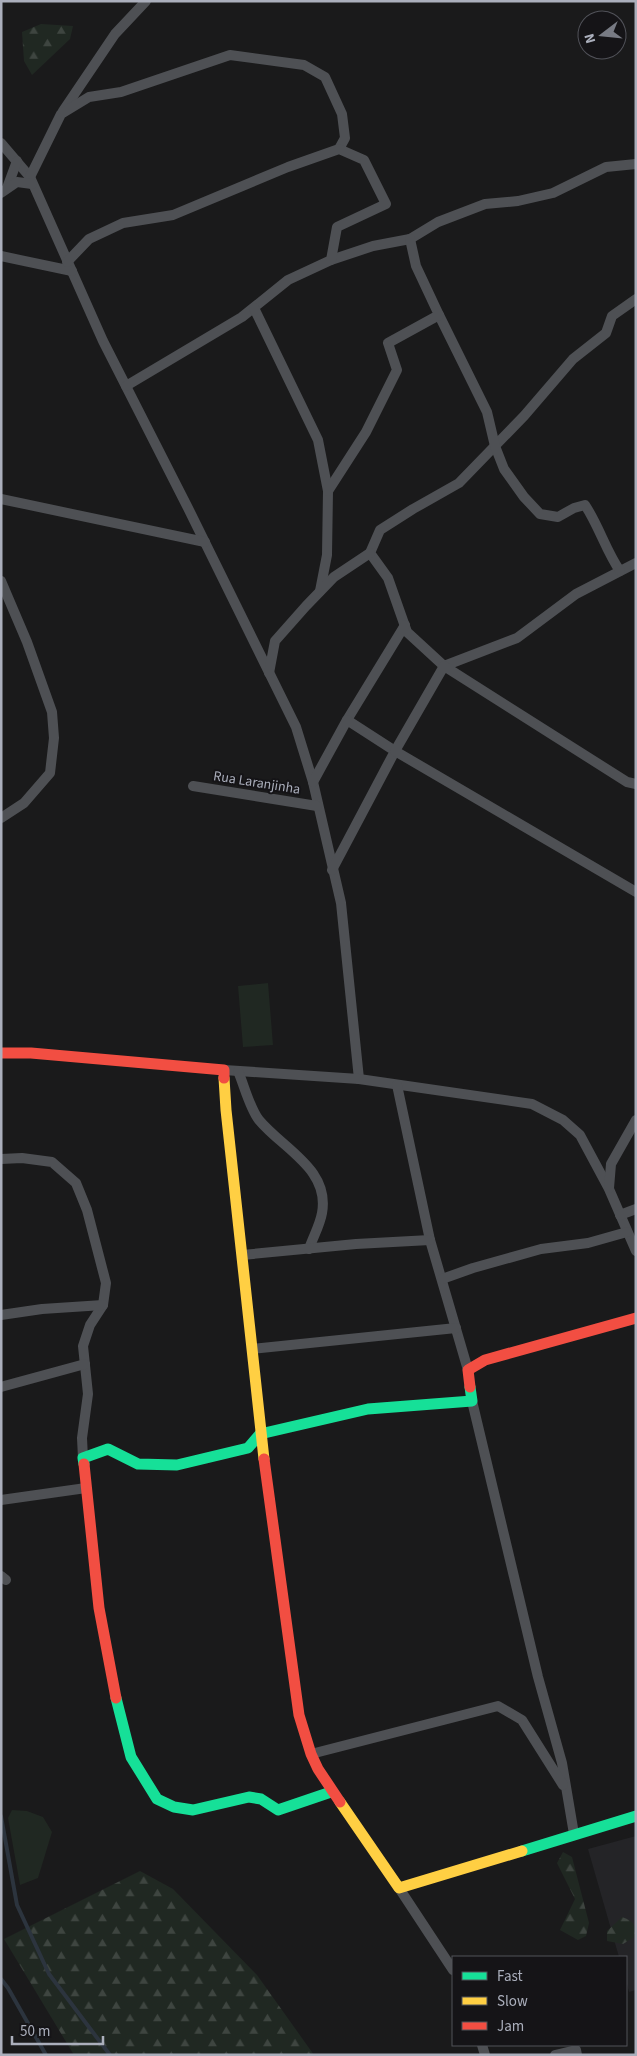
<svg xmlns="http://www.w3.org/2000/svg" width="637" height="2056" viewBox="0 0 637 2056" font-family="'Source Sans 3',sans-serif">
	<defs>
		<pattern id="forest-firs" width="22" height="20" patternUnits="userSpaceOnUse" patternTransform="scale(1.25)"><rect width="22" height="20" fill="#202822"/><path d="M5 1l3.5 6h-7zM16 11l3.5 6h-7z" fill="#3e4540"/></pattern>
	</defs>
	<rect width="100%" height="100%" fill="#1a1a1b"/>
	<path fill="#242427" d="M636,1836V1990L629,1992L626,1980V1957H619L588,1849Z"/>
	<g fill="#202822">
		<path d="M268,983L273,1045L243,1047L238,986Z"/>
		<path d="M12,1810L27,1811L43,1817L52,1832L38,1878L20,1885L8,1818Z"/>
	</g>
	<g fill="url(#forest-firs)">
		<path d="M41,24L73,26L70,39L32,75L24,61L22,32Z"/>
		<path d="M563,1852L572,1857L589,1923L586,1936L578,1940L560,1930L575,1899L557,1863Z"/>
		<path d="M140,1871L173,1889L257,1975L314,2055H74L4,1939Z"/>
		<path d="M622,1917C633,1921 636,1925 636,1936L623,1944L607,1941V1931Z"/>
	</g>
	<g fill="none" stroke-linecap="round" stroke-linejoin="round">
		<g stroke="#2c343e" stroke-width="4">
			<path d="M1,1816L17,1905L49,1974L110,2055"/>
			<path d="M1,1979L8,1988L46,2055"/>
		</g>
		<g stroke="#4e5054" stroke-width="10">
			<path d="M63,111L115,34L146,1"/>
			<path d="M1,143L30,177L103,341L188,508L296,727L313,782L341,903L359,1079"/>
			<path d="M30,177L61,114L89,97L121,92L230,55L304,65L325,77L342,114L345,138L339,149"/>
			<path d="M7,188L17,161"/>
			<path d="M1,193L17,182L32,184"/>
			<path d="M1,256L72,271"/>
			<path d="M331,260L373,246L410,239L438,222L485,204L518,201L553,193L606,167L636,164"/>
			<path d="M67,262L89,239L123,223L173,215L288,167L339,149L364,160L386,204L337,227L331,260L288,280L242,317L126,386"/>
			<path d="M636,299L612,316L606,333L573,359L524,416L459,483L413,509L380,530L370,553L388,578L407,632L444,666L517,638L576,594L636,563"/>
			<path d="M254,308L318,440L328,491L327,555L320,591"/>
			<path d="M439,315L487,412L495,446L504,469L524,497L540,514L558,517L574,508L585,505C599,526 606,551 620,571"/>
			<path d="M328,491L366,432L397,370L388,343L439,315L416,266L410,239"/>
			<path d="M1,499L205,542"/>
			<path d="M1,581L27,642L52,712L54,738L50,773L24,803L1,818"/>
			<path d="M269,673L275,641L306,606L334,577L370,553"/>
			<path d="M347,720L405,625"/>
			<path d="M313,782L347,720L395,751L332,870"/>
			<path d="M636,784L627,782L444,666L395,751L636,892"/>
			<path d="M193,786L317,806"/>
			<path d="M224,1070L359,1079L532,1104L563,1120L580,1135L609,1189L636,1251"/>
			<path d="M238,1071C244,1085 250,1109 259,1120C283,1149 330,1169 322,1213C320,1225 313,1237 309,1249"/>
			<path d="M397,1085L430,1240L468,1370"/>
			<path d="M1,1159L22,1158L52,1162L76,1183L87,1210L106,1283L103,1305L90,1325L83,1346L88,1394L82,1438L83,1458"/>
			<path d="M609,1188L611,1164L636,1120"/>
			<path d="M620,1215L636,1209"/>
			<path d="M242,1255L356,1244L430,1240"/>
			<path d="M442,1279L473,1268L541,1249L588,1243L627,1232"/>
			<path d="M1,1315L42,1309L103,1305"/>
			<path d="M252,1349L456,1328"/>
			<path d="M1,1387L85,1364"/>
			<path d="M472,1401L538,1677L562,1763L574,1834"/>
			<path d="M1,1500L86,1488"/>
			<path d="M1,1576L6,1580"/>
			<path d="M311,1754L498,1706L522,1720L563,1785"/>
			<path d="M399,1888L453,1970"/>
			<path d="M482,2045L485,2055"/>
			<path d="M555,2055L576,2050L577,2055"/>
		</g>
		<g stroke="#16e098" stroke-width="11">
			<path d="M84,1464L83,1458L108,1449L138,1464L177,1465L248,1448L260,1434L368,1409L472,1401L470,1387"/>
			<path d="M116,1698L131,1757L157,1799L174,1807L193,1810L249,1797L261,1799L278,1810L331,1792"/>
			<path d="M522,1851L636,1816"/>
		</g>
		<g stroke="#ffcf43" stroke-width="11">
			<path d="M224,1078L226,1110L264,1459"/>
			<path d="M340,1802L399,1888L522,1851"/>
		</g>
		<g stroke="#f24e42" stroke-width="11">
			<path d="M1,1053H31L224,1070V1078"/>
			<path d="M470,1387L468,1370L485,1360L636,1318"/>
			<path d="M264,1459L299,1715L311,1754L318,1769L340,1802"/>
			<path d="M84,1464L99,1608L116,1698"/>
		</g>
	</g>
	<g text-anchor="middle" stroke-width="4" stroke-linejoin="round" paint-order="stroke">
		<g font-size="14" fill="#abafbc" stroke="#151417">
			<text transform="translate(257 782) rotate(9)" y="5">Rua Laranjinha</text>
		</g>
	</g>
	<rect width="637" height="2056" fill="none" stroke="#abafbc" stroke-width="5"/>
	<rect x="452" y="1956" width="175" height="90" fill="#151417" stroke="#515259"/>
	<rect x="462" y="1972" width="25" height="8" fill="#16e098" stroke="#515259"/>
	<text x="497" y="1981" font-size="15" fill="#abafbc">Fast</text>
	<rect x="462" y="1997" width="25" height="8" fill="#ffcf43" stroke="#515259"/>
	<text x="497" y="2006" font-size="15" fill="#abafbc">Slow</text>
	<rect x="462" y="2022" width="25" height="8" fill="#f24e42" stroke="#515259"/>
	<text x="497" y="2031" font-size="15" fill="#abafbc">Jam</text>
	<g transform="translate(602 35) rotate(254)"><circle r="24" fill="#151417" stroke="#515259"/>
	<path d="M0-4L9 19L0 12L-9 19Z" fill="#787b84"/>
	<text y="-8" font-size="14" font-weight="bold" text-anchor="middle" fill="#abafbc">N</text>
	</g>
	<path d="M12 2036v8h91v-8" fill="none" stroke="#abafbc" stroke-width="2.5"/>
	<text x="20" y="2036" font-size="15" fill="#abafbc" stroke="#151417" stroke-width="4" paint-order="stroke">50 m</text>
</svg>
